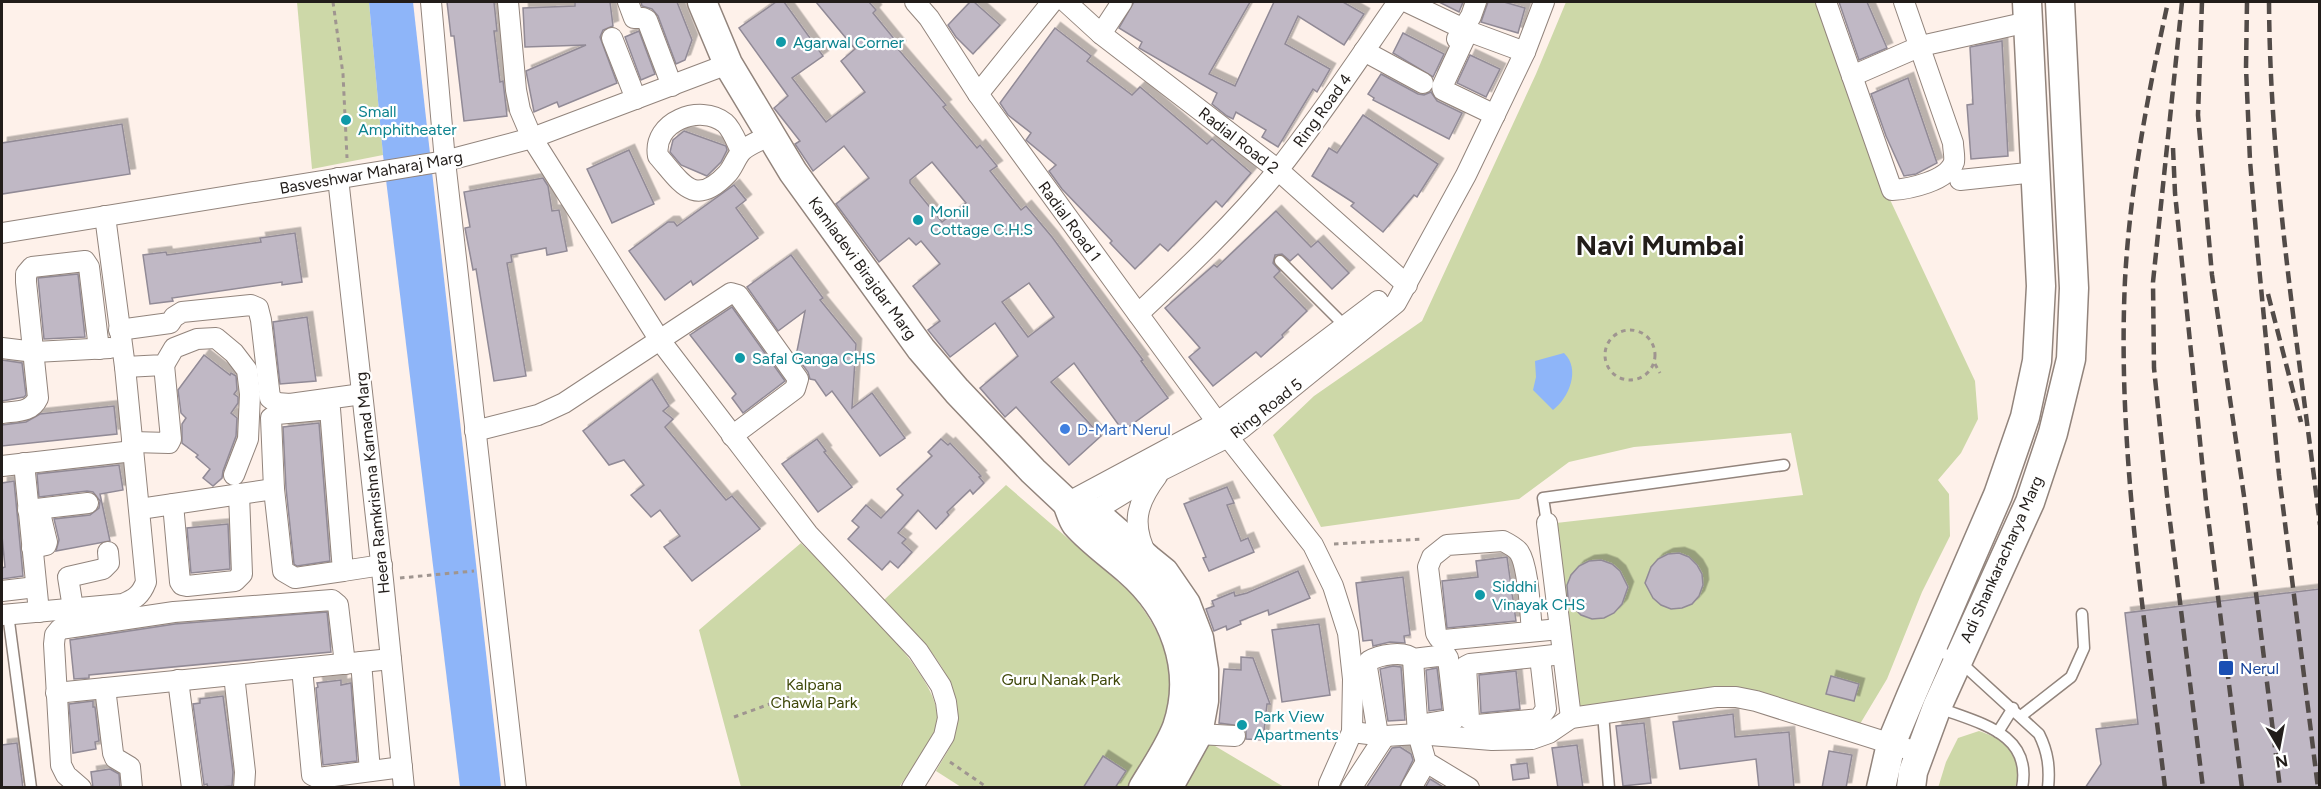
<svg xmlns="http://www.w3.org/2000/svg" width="2321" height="789" viewBox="0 0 2321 789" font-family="Figtree,sans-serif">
	<defs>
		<filter id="shadow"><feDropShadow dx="5.5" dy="-5.5" stdDeviation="0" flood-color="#0004"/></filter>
	</defs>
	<rect width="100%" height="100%" fill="#fef1ea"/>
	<g fill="#cdd8a8">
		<path d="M297,2H369L383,155L312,169Z"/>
		<path d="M1566,2H1817L1885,189L1975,381L1978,419L1961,453L1938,480L1949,494L1950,536L1922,592L1887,679L1860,724L1742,688L1715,690L1578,710L1556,523L1803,495L1791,433L1634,447L1569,462L1519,499L1321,527L1273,435L1314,396L1422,321L1536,74Z"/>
		<path d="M1006,485L1130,592C1161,629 1181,674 1167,723C1162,741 1141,770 1131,787H961L936,771C942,760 950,749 954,738C971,681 918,637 884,600Z"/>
		<path d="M801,543C833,576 943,676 937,719C934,744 913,767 899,787H741L699,630Z"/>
		<path d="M1979,731C1996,737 2019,747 2020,768C2020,774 2017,782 2015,787L1938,788L1946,762L1958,738Z"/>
		<path d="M1210,743L1284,787L1182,788Z"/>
	</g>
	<g fill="#8eb5f9">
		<path d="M369,2H413L501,787H460L383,155Z"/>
		<path d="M1564,353C1581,369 1569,398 1553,410L1533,390L1536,377L1535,361Z"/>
	</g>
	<g fill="#c0b8c5" stroke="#918a96" stroke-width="1.5" fill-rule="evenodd" filter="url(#shadow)">
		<path d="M447,2H494L497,31H494L500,82L503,81L507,116L464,121L454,36H451Z"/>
		<path d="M575,2H610L613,26L603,30L600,37L617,83L559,107L557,102L534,112L526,71L586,45L525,47L523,8L575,6Z"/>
		<path d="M641,2H677L692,40L685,60L676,64L658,16L652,9L642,6Z"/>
		<path d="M776,2H784L823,56L792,78L826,122L865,92L841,61L855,49L816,2H869L876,10L873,13L900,46L897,48L946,105L943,107L977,148L980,145L997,166L990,171L1021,210L1026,206L1052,237L1143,360L1141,361L1168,398L1123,431L1074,363L1051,382L1101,436L1069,465L1016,407L1005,417L980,388L1018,356L995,323L950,357L928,330L940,321L913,286L940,264L921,241L916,245L909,238L879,262L836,204L869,178L844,146L813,171L795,144L800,141L774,108L788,96L739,28ZM932,162L966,203L942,222L910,183V180ZM1029,283L1054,317L1028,337L1002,302Z"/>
		<path d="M970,2H974L1000,25L973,54L956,37L948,25Z"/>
		<path d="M1134,2H1250L1209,74L1235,86L1274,2H1343L1364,14L1344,45L1298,16L1285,44L1330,69L1317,92L1313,89L1278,147L1262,137L1266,130L1236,112L1233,119L1227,116L1212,104L1217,93L1139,48L1142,42L1119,28Z"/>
		<path d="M1439,2H1463L1459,12Z"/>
		<path d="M1488,2H1504L1525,8L1518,33L1481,22Z"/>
		<path d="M1839,2H1867L1887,48L1859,60Z"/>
		<path d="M1055,28L1091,56L1087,61L1132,95L1140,87L1207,144L1212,139L1251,173L1222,207L1216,201L1168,251L1160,244L1135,269L1110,243L1112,241L1062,189L1049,171L1056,165L1026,140L1031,133L1008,115L1000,103Z"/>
		<path d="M639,31L655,74L641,80L625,37Z"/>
		<path d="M1403,33L1444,54L1433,77L1393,53Z"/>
		<path d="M2002,41L2008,156L1971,159L1967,105L1973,104L1970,47Z"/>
		<path d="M1470,55L1500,69L1486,97L1457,83Z"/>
		<path d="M1381,74L1418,94L1424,95L1431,92L1437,101L1462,113L1449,139L1373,100L1374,98L1368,94Z"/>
		<path d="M1908,78L1937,163L1916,174L1904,176L1886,136L1871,94Z"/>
		<path d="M1363,115L1438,164L1417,197L1414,195L1383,232L1351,206L1354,203L1312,176L1329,148L1337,153Z"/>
		<path d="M122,124L130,174L2,194V143Z"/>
		<path d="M684,131L726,146L727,150L721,162L707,176L681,165L670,152L673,140Z"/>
		<path d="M629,150L654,204L612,223L587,169Z"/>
		<path d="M543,178L548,186L552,211L559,210L567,251L547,255L546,248L511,255L512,262L507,263L526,376L494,381L476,269L473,270L465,228L470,227L464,192Z"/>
		<path d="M734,185L746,200L736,208L758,238L693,285L691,281L665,300L629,251L668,222H674L677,226Z"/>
		<path d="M1276,211L1311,247L1318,241L1349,273L1332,289L1298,254L1290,261L1282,254L1275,255L1273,263L1280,271L1274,277L1307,311L1282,335L1283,337L1261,357L1256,352L1213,386L1189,357L1200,348L1165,308L1214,265L1217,267Z"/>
		<path d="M295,233L302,282L282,285V282L172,298L173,301L150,304L143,255L166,252L167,255L261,242L260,238Z"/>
		<path d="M791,255L823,298L820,300L856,344L852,408L872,393L905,438L880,456L832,391L826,396L815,380L810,379L808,372L796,356L805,311L778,331L747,287Z"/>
		<path d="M78,274L85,337L44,339L38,278Z"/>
		<path d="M732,307L785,381L743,413L732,398L736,394L690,335Z"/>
		<path d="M307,317L316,381L280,384L273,322Z"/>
		<path d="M204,355L230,375L231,373L236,376L237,390L234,394L238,397V403L231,413L237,418L236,436L223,471L222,478L213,486L203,478L210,469L196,457L198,455L182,443V424L186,418L181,413L178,390Z"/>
		<path d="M2,360L22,363L26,395L24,397L2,401Z"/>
		<path d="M652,379L669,406L663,411L673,419L665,427L726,500L732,496L760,529L692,581L664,547L680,536L660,510L651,517L631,495L644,485L624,460L609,465L583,431Z"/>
		<path d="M114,406L117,434L2,446V425L26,422L40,414Z"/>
		<path d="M319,423L330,561L297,566L294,564L286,488L283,427Z"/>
		<path d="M817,439L826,451L824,452L852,487L818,512L782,464Z"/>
		<path d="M941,439L948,445L950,443L981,476L979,477L984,483L973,494L970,490L947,512L949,515L936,529L918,510L898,533L906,539L902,543L912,552L898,568L890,561L882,570L848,539L859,527L852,521L866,505L881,518L903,495L897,489L932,456L928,452Z"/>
		<path d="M119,465L123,490L100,494L110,541L56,551L59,540L54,519L90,515L99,508L100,501L93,492L87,491L39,497L37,474Z"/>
		<path d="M14,481L23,576L2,579V568L5,567L2,536V483Z"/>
		<path d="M1227,487L1234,503L1227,505L1241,541L1248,538L1254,552L1209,571L1203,558L1206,557L1184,504Z"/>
		<path d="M228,524L230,569L191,573L187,528Z"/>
		<path d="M1679,553L1689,557L1697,565L1702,574L1703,585L1699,596L1692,604L1682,608L1671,609L1661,605L1653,598L1645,583L1651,567L1658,559L1668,554Z"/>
		<path d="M1507,557L1516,621L1447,628L1442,581L1478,577L1476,561Z"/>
		<path d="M1601,560L1612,564L1620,571L1628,587L1622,604L1614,613L1604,618L1592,619L1581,615L1573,607L1568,598L1567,585L1571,575L1579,566L1589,561Z"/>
		<path d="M1298,571L1310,598L1269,615L1268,610L1240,621L1241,624L1227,630L1226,626L1214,631L1206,609L1214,606L1212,601L1234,592L1235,596L1247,593Z"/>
		<path d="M1403,577L1410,635L1404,636L1405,643L1390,642L1373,646L1372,640L1363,641L1356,583Z"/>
		<path d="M2319,589V788H2085L2101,764L2096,729L2138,724L2125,613Z"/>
		<path d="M327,612L331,652L89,675V678L74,679L70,640L175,624Z"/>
		<path d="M1319,624L1330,695L1282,702L1272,630Z"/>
		<path d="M1241,657L1253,658L1270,704H1267L1263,740L1246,739V731L1241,726L1219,723L1224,669L1241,670Z"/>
		<path d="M1393,666L1401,667L1405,720L1388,721L1380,669Z"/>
		<path d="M1437,668L1442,709L1429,711L1426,670Z"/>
		<path d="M1516,671L1520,709L1481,713L1479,675Z"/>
		<path d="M1831,676L1859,684L1854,701L1826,694Z"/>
		<path d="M341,680V685L351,683L357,761L323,765L316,688L318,687L317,683Z"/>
		<path d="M223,696L233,772L232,786L208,788L207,784L204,785L193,704L200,703V699Z"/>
		<path d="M93,701V707H95L99,741L95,742L96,749L73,753L69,704Z"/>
		<path d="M1733,714L1735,737L1789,732L1794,788H1759L1756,759L1680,769L1673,722Z"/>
		<path d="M1644,723L1651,783L1623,786L1616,726Z"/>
		<path d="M17,743L23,788H2V745Z"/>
		<path d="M1577,745L1583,788H1558L1552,748Z"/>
		<path d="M1400,747L1411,754L1413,760L1399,788H1366L1392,748Z"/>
		<path d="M1829,751L1852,755L1846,788H1822Z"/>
		<path d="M1103,756L1126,771L1115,788H1083Z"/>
		<path d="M1527,763L1529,778L1513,780L1511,765Z"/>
		<path d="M110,769L119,774L120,788H93L91,772Z"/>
		<path d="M1430,779L1445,788H1425Z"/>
	</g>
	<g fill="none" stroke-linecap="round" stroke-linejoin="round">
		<g stroke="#92847c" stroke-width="13">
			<g id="lane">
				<path d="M1280,261L1345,326"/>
				<path d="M1547,523L1543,498L1784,465"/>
				<path d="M8,614L31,788"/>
				<path d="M1931,648L1957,659L2039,734C2048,752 2050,768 2048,788"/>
				<path d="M1937,707C1977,723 2033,732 2022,788"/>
				<path d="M1603,713L1609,788"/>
				<path d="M2021,716L2071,677L2084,648L2082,614"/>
				<path d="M1998,732L2013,708"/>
			</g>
		</g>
		<g stroke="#92847c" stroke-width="22">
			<g id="street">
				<path d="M431,2L445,161L516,788"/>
				<path d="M508,2L516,90L520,110L532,138L659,339L808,534L918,651L941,686L946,702L948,718L944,736L912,788"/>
				<path d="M628,2L634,18H643L647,20L672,86"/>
				<path d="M915,2L929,18L978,94L1138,314L1228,437L1313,545L1333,586L1348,633L1353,679L1352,732L1329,784"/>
				<path d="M1066,2L1101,34L1278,170L1407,285"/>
				<path d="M1407,2L1468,31L1525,52"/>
				<path d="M1826,2L1892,190C1909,189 1948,181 1954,162C1955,156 1953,149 1953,143L1904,2"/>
				<path d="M1468,31L1442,87L1443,90L1495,115"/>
				<path d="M1101,34L1122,2"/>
				<path d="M612,38L636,99"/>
				<path d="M1457,39L1471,16L1476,2"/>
				<path d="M1364,51L1423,83"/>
				<path d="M1852,76L1921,46L2028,22"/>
				<path d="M978,94L1052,2"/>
				<path d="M741,151C737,143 732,129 725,123C700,103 652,122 658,156C681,182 694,209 727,174C733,168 736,157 742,151C749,144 762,140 771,135"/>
				<path d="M338,178L383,580L404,788"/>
				<path d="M1960,180L2036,172"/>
				<path d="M2,233L445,161L532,138L728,64"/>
				<path d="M1138,314C1187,268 1236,222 1278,170C1321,116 1359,58 1398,2"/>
				<path d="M119,330L170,323L174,317L182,312L251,305L258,308L261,320L270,398L277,403L290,404L362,394"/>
				<path d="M2,348L35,352L110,348"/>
				<path d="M125,367L164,365L174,348L197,339L216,338L234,353L247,370L250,394L248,439L234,475"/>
				<path d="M330,409L343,571L295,578L283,571L274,489L271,418L277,414Z"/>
				<path d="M2,413C16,411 31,413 38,398L26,282V274L32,267L85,261L89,267L99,349"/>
				<path d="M475,431L538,415L564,403L731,293L738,295L798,379L795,389L732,436"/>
				<path d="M132,442L169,443L171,439L164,365"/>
				<path d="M24,463L39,612"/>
				<path d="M2,466L133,451"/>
				<path d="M1067,503L1218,422L1378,301"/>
				<path d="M173,504L180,582L182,585L187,586L235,581L242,574L239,494"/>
				<path d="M140,509L274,489"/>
				<path d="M28,510L88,503"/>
				<path d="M1083,518L1160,471L1228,437L1242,428L1396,303L1466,175L1525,52L1544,2"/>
				<path d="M1547,523L1571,718"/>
				<path d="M32,548L46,545L47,542L39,509"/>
				<path d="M1147,556C1131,524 1136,504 1157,476"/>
				<path d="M343,571L382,565"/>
				<path d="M2,591L36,587"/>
				<path d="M73,608L68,577L103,569L109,563L108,552"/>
				<path d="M2,615L123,604C135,599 141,595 146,582L125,367L105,216"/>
				<path d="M1532,631C1530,613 1529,567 1519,552C1515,547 1509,544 1503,541L1447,545L1432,557L1428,567L1436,633L1439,638L1444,640L1560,629"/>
				<path d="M1413,659L1418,734L1426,762L1469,788"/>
				<path d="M361,662L370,771"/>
				<path d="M302,668L312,775L318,778L402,767"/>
				<path d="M234,675L245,772L244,788"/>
				<path d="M178,680L192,788"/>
				<path d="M105,688L113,753L115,758L130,767L132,788"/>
				<path d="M56,693L391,659"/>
				<path d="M1469,719L1466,666L1470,664L1563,654"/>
				<path d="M1477,725L1539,719L1546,709L1540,657"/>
				<path d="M1352,732L1385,736L1418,734L1492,740L1532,739L1549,733L1571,718L1716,697H1736L1756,701L1920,753"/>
				<path d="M1198,734L1235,736"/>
				<path d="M1378,735L1367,667L1369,661C1379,655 1404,650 1413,659L1446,655L1448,658L1455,719L1418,725"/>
				<path d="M81,788L66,775L61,765L54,644L55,635L60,629L174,612L332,600L338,605L345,664"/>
				<path d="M1351,788L1385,736"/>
				<path d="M1411,788L1426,762"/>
			</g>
		</g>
		<g stroke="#92847c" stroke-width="31">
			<g id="secondary">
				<path d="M702,2L728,64L793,172L921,349L957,391L1033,471L1067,503L1094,512L1148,559L1164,572L1186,604L1199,638L1204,670V701L1198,734L1168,788"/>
				<path d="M1067,503C1070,510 1072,519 1076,524C1091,541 1111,555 1128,570C1173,609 1197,668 1177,727C1169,748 1155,768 1143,788"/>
				<path d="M1881,788L1891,744L1911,696L1998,495L2025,417L2037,361L2041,286L2027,2"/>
				<path d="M1911,788L1913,772L1937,707L2030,502L2053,433L2071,359L2074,288L2060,2"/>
			</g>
		</g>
		<g stroke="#9f9590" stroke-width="3" stroke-dasharray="4.5 4.5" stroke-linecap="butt">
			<path d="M333,2L343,74L347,158"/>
			<circle cx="1630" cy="355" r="25"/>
			<path d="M1655,364L1660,373"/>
			<path d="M1334,544L1423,539"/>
			<path d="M400,578L474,571"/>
			<path d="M734,717L792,696"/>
			<path d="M950,762L988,788"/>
		</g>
		<use href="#lane" stroke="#fff" stroke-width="10"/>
		<use href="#street" stroke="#fff" stroke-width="20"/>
		<use href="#secondary" stroke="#fff" stroke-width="28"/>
		<g stroke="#524b48" stroke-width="4.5" stroke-dasharray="12 6" stroke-linecap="butt">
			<path d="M2182,2L2153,282L2154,368L2168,505L2203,788"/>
			<path d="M2202,2L2198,115L2212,275L2244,496L2280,788"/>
			<path d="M2247,2L2246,68L2250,161L2258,256L2279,475L2318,788"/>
			<path d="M2269,2C2270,177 2299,351 2320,525"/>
			<path d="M2173,148L2175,193L2206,501L2242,788"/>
			<path d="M2268,294L2301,422"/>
			<path d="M2165,788C2145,619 2117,450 2125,280C2130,187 2148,93 2168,2"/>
		</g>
	</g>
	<g fill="#0f9aa8" stroke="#fff" stroke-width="2">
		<circle cx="781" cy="42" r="6"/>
		<circle cx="346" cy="120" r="6"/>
		<circle cx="918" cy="220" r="6"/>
		<circle cx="740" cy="358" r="6"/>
		<circle cx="1480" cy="595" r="6"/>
		<circle cx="1242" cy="725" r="6"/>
	</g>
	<circle fill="#3f7fe0" stroke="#fff" stroke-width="2" cx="1065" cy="429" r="6"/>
	<rect fill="#1a4fb4" stroke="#fff" stroke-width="2" x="2218" y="660" width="16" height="16" rx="3"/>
	<g text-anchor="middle" stroke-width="4.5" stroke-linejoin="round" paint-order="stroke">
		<g font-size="16" fill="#0d838f" stroke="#fff" text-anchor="start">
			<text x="793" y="48">Agarwal Corner</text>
			<text x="358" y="117">Small<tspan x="358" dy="18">Amphitheater</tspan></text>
			<text x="930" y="217">Monil<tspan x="930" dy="18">Cottage C.H.S</tspan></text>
			<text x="752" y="364">Safal Ganga CHS</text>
			<text x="1492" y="592">Siddhi<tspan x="1492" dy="18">Vinayak CHS</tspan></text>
			<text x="1254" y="722">Park View<tspan x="1254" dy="18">Apartments</tspan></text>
		</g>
		<g font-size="16" fill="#221d1a" stroke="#fff">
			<text transform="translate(1322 110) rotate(-54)" y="6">Ring Road 4</text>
			<text transform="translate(1239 140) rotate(38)" y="6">Radial Road 2</text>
			<text transform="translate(371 172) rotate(-10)" y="6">Basveshwar Maharaj Marg</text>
			<text transform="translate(1070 221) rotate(54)" y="6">Radial Road 1</text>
			<text transform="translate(863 268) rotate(54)" y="6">Kamladevi Birajdar Marg</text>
			<text transform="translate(1266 408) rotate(-38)" y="6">Ring Road 5</text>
			<text transform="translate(372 483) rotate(-96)" y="6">Heera Ramkrishna Karnad Marg</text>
			<text transform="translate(2001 559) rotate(-66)" y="6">Adi Shankaracharya Marg</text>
		</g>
		<g font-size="16" fill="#366cbe" stroke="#fff" text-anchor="start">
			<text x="1077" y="435">D-Mart Nerul</text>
		</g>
		<g font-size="16" fill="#164399" stroke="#fff" text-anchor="start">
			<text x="2240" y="674">Nerul</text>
		</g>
		<g font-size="16" fill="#40490b" stroke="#fff">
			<text x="1061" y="685">Guru Nanak Park</text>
			<text x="814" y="690">Kalpana<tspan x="814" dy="18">Chawla Park</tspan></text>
		</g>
		<g font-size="28" font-weight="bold" fill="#221d1a" stroke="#fff">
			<text x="1660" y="255">Navi Mumbai</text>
		</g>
	</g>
	<rect width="2321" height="789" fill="none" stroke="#221d1a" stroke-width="6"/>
	<g transform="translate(2279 747) rotate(170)" stroke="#ffffff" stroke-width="4.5" paint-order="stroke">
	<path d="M0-4.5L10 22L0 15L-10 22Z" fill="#221d1a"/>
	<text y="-9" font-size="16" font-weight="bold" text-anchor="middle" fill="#221d1a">N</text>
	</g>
</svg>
